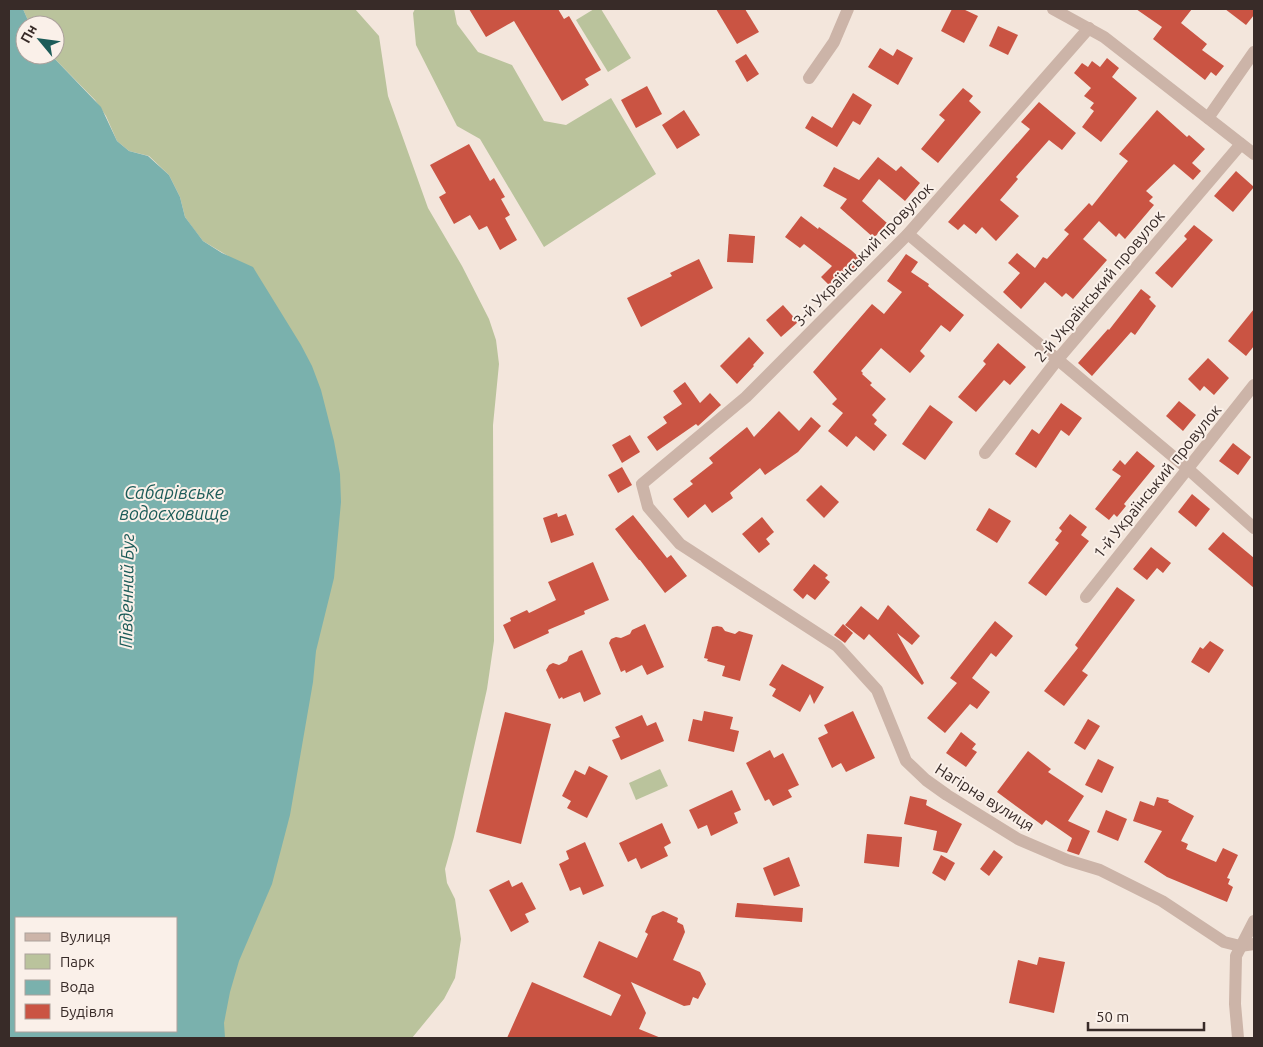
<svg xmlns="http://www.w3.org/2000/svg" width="1263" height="1047" viewBox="0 0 1263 1047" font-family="Ubuntu,sans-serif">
	<rect width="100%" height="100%" fill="#f3e6dc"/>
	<g fill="#bac39c">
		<path d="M23,9H355L379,36L388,96L428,208L462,266L489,319L496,340L499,364L493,425L494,641L487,689L454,837L445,869L447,883L455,899L461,939L455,978L444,999L412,1038H221L228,256L203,241L193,228L185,217L180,197L169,175L149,156L129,151L117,141L106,116L95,100L51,55H55V25H30Z"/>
		<path d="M415,9H454L457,24L478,52L512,65L544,121L566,125L611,98L656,174L544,247L480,139L457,126L416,45L413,13Z"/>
		<path d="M594,9H601L631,58L608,72L576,20Z"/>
		<path d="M660,769L668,786L636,800L629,783Z"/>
	</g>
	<path fill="#7ab1ad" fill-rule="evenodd" d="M9,9H23L30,25H25V55H51L101,107L117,141L129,151L148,156L169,175L180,197L185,217L203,241L222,253L253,267L301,345L312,366L321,390L334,441L340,474L341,502L334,578L316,651L313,682L290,815L272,884L239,961L230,992L224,1023L225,1038H9ZM16,918H176V1031H16Z"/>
	<g fill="#ca5443">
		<path d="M469,9H558L564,19L569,16L601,70L585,79L589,85L562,101L514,21L486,37Z"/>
		<path d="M716,9H745L759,32L737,44Z"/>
		<path d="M952,9H963L978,16L964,43L941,31Z"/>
		<path d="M1136,9H1192L1181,23L1207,44L1202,50L1224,66L1216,76L1211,72L1205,80L1153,39L1162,27Z"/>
		<path d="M1225,9H1254V15L1246,25Z"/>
		<path d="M998,26L1018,35L1008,55L989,46Z"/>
		<path d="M880,48L893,56L897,49L913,58L898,85L868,67Z"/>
		<path d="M746,54L759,74L747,82L735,61Z"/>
		<path d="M1107,58L1119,68L1112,77L1137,98L1101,142L1082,127L1094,111L1090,108L1094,103L1084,96L1091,88L1074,73L1082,63L1088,67L1092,61L1100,67Z"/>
		<path d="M647,86L662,114L636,128L621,100Z"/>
		<path d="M963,88L973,96L969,101L981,112L938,163L921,149L945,120L939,115Z"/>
		<path d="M853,93L872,105L860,125L853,121L837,147L805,128L812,116L832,128Z"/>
		<path d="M1039,102L1076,133L1062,150L1049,140L1016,177L1018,179L1000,200L1019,216L996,241L982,227L976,234L964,224L958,230L948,222L1030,129L1021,122Z"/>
		<path d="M684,110L700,135L677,149L662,125Z"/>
		<path d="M1157,110L1187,137L1189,135L1205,149L1192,163L1201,171L1193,180L1174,164L1146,191L1153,197L1149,201L1154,205L1125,239L1119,233L1116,237L1099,221L1083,239L1107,260L1073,299L1066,293L1062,297L1045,282L1021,309L1003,292L1020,273L1008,263L1017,253L1035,268L1043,257L1047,259L1069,234L1064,230L1089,203L1092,206L1128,161L1119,154Z"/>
		<path d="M469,144L490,181L494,178L505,197L501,199L510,215L505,218L517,240L500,250L487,226L479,230L470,215L454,224L439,197L446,193L430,165Z"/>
		<path d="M878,157L896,171L901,166L920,183L905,201L879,179L862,201L887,223L874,238L840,208L847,199L823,186L834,167L859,180Z"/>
		<path d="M1236,171L1254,187L1233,212L1214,196Z"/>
		<path d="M801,216L818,229L819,227L851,250L862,260L842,281L844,283L836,292L821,277L832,266L804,244L800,248L785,237Z"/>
		<path d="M1194,225L1213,240L1172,288L1155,273L1187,239L1184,236Z"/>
		<path d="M729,234L755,236L753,263L727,262Z"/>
		<path d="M906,254L918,262L911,272L929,284L928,286L964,315L950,332L941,325L920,351L925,356L910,373L881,348L861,371L863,373L862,374L872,383L870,385L886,399L872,415L877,420L874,424L887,435L874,451L856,436L847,447L828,431L843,413L832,404L837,399L813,372L872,304L884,314L902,292L887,281Z"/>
		<path d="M699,259L713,288L641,327L627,298L672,276L670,273Z"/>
		<path d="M1141,289L1151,297L1149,299L1156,306L1135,335L1131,332L1092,376L1078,363L1108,329L1109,330Z"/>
		<path d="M783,305L798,322L781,337L766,320Z"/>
		<path d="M1254,309V346L1246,356L1228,341Z"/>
		<path d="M749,337L764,353L753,365L754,366L737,384L720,366Z"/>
		<path d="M998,343L1026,367L1010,385L1004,380L976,412L958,397L986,364L983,361Z"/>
		<path d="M1208,358L1229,378L1214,395L1204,386L1200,391L1188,379Z"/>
		<path d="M685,382L700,403L710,393L721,405L698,426L696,424L657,451L647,437L667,423L663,417L682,404L673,391Z"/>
		<path d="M1179,401L1196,415L1183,431L1166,416Z"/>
		<path d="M1061,403L1082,418L1069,436L1061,430L1036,468L1015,454L1032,429L1039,434Z"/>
		<path d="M930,405L953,422L925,460L902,444Z"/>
		<path d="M779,411L799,431L811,417L821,426L798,452L765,475L760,468L730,493L733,498L712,513L705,504L688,518L673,499L693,484L690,481L713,463L709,458L747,427L754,437Z"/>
		<path d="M630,435L640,452L622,463L612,445Z"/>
		<path d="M1233,443L1251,457L1238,475L1219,461Z"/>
		<path d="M1137,451L1155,466L1124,504L1126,506L1117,517L1114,514L1109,520L1095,509L1121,476L1112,470L1120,460L1125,465Z"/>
		<path d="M622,467L632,485L618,493L608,475Z"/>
		<path d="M821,485L839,502L824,518L806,500Z"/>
		<path d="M1192,494L1210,509L1196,527L1178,512Z"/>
		<path d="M989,508L1011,521L997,543L976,530Z"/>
		<path d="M557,513L558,517L566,514L574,535L551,543L543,518Z"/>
		<path d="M1070,514L1087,527L1081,535L1089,541L1046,596L1028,583L1059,543L1055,540L1062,531L1059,528Z"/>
		<path d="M633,515L667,558L671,555L687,576L665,593L640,560H639L615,529Z"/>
		<path d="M762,517L774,532L766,539L770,544L759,553L742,534Z"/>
		<path d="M1223,532L1254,558V588L1208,549Z"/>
		<path d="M1151,547L1171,563L1163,573L1157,568L1147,580L1133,569Z"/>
		<path d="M593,562L609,600L584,611L585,614L548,630L549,633L514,649L503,625L511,621L510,618L527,610L529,613L556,600L548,582Z"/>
		<path d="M814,564L828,575L825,578L830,582L815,600L807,594L803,599L793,590Z"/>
		<path d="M1117,587L1135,600L1082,671L1088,675L1064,706L1044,691L1078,648L1075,645Z"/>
		<path d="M888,605L920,636L912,645L897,633L924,683L922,685L869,634L864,640L845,625L861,606L878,620Z"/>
		<path d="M995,621L1013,636L996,657L991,653L972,678L990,692L977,709L970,704L945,733L927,718L957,683L950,678Z"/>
		<path d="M645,624L664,667L647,675L642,665L626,673L625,670L621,672L609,643L611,639L616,637L621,638L630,634L632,630Z"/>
		<path d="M843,624L853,633L845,643L834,635Z"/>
		<path d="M717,626L722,627L725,631L735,634L739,631L753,635L740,681L722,676L725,666L707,661L708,659L704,658L712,627Z"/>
		<path d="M1210,641L1224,650L1209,673L1191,662L1200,647L1203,649Z"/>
		<path d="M582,650L601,694L584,702L580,692L563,699L562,697L559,699L546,670L549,665L553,663L559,665L567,661L569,656Z"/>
		<path d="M782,664L824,687L814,704L810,694L800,712L772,696L776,689L769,685Z"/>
		<path d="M704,711L733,717L730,729L739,731L734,752L688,741L693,719L702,721Z"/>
		<path d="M853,711L875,758L846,772L841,763L832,768L818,738L828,733L824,725Z"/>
		<path d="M505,712L551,724L521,844L476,832Z"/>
		<path d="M642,715L647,726L656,722L664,741L621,760L612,740L620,737L615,727Z"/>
		<path d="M1088,719L1100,726L1085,750L1074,743Z"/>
		<path d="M961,732L976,744L972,749L977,752L966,767L946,753Z"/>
		<path d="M770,750L774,758L783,753L799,785L788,790L792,797L773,806L769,799L765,801L746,763Z"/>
		<path d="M1028,751L1051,769L1048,772L1084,796L1068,821L1090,831L1079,855L1067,851L1072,838L1046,820L1042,825L997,792Z"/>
		<path d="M1098,759L1114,767L1102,793L1085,785Z"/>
		<path d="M589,766L608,776L587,818L567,808L571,801L562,796L575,770L585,775Z"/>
		<path d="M732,790L741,810L734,813L738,823L711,836L707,825L698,829L689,810Z"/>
		<path d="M910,796L927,800L926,805L962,824L947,853L933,850L937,831L904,824Z"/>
		<path d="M1157,797L1169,800L1168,802L1194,816L1181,841L1188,844L1186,849L1216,862L1223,848L1238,855L1227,878L1230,879L1228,884L1233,887L1227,902L1167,877L1144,862L1162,831L1133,821L1140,801L1154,806Z"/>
		<path d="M1106,810L1127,819L1118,841L1097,832Z"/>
		<path d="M662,823L671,843L664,847L668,856L641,869L636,858L628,862L619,843Z"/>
		<path d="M867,834L902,837L899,867L864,863Z"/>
		<path d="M585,842L604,886L583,895L580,887L570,891L559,864L569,859L566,851Z"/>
		<path d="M994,850L1003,857L989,876L980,869Z"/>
		<path d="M941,855L955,863L945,881L932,873Z"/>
		<path d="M789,857L800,886L774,896L763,868Z"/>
		<path d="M509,880L512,887L522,882L536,909L525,914L529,922L511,932L489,890Z"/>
		<path d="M737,903L803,908L802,922L735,917Z"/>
		<path d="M663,911L678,918L677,922L683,925L685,932L673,960L700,972L706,984L698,999L693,997L690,1005L684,1006L631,982L646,1013L639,1029L661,1038H507L532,982L611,1016L621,995L583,977L599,941L637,958L648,934L645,932L652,916Z"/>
		<path d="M1039,957L1065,962L1054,1013L1009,1003L1018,960L1037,965Z"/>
	</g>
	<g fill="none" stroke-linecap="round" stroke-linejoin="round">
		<g stroke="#ccb4a8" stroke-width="12">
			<path d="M1053,9L1104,37L1254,154"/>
			<path d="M1089,28L908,234L746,397L642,484L648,507L680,544L837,646L877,690L906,761L926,780L947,795L1018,839L1067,860L1100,870L1162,901L1224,942L1240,946L1254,944"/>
			<path d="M809,78L834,42L848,9"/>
			<path d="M1208,118L1254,52"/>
			<path d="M908,234L1188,469L1254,528"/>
			<path d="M985,453L1058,359L1241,144"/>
			<path d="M1086,597L1254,385"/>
			<path d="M1238,1038L1235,1004L1236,956L1254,921"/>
		</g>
	</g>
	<g text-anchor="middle" stroke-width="4" stroke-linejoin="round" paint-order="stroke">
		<g font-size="16" fill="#382b28" stroke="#faf0e9">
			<text transform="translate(863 254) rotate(-46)" y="6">3-й Український провулок</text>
			<text transform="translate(1099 286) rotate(-50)" y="6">2-й Український провулок</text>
			<text transform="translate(1157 481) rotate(-51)" y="6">1-й Український провулок</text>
			<text transform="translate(985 797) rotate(32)" y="6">Нагірна вулиця</text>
		</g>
		<g font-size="18" font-style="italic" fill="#1c5b58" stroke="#faf0e9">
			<text x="174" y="499">Сабарівське<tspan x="174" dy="21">водосховище</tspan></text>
			<text transform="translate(127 591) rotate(-89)" y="6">Південний Буг</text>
		</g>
	</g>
	<rect width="1263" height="1047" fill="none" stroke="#382b28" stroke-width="20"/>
	<rect x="15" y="917" width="162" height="115" fill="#faf0e9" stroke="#aca19c"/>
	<rect x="25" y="933" width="25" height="8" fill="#ccb4a8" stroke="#aca19c"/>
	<text x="60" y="942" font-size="15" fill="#382b28">Вулиця</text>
	<rect x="25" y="954" width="25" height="15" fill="#bac39c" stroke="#aca19c"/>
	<text x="60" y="967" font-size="15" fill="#382b28">Парк</text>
	<rect x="25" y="980" width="25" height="15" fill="#7ab1ad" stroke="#aca19c"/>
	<text x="60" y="992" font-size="15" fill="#382b28">Вода</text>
	<rect x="25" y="1004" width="25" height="15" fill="#ca5443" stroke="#aca19c"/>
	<text x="60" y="1017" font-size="15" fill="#382b28">Будівля</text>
	<g transform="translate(40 40) rotate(299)"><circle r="24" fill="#faf0e9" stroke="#aca19c"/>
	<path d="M0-4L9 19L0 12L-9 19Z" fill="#1c5b58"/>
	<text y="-8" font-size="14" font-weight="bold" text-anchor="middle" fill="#382b28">Пн</text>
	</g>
	<path d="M1088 1022v8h116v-8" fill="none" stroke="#382b28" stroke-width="2.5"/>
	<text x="1096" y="1022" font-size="15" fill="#382b28" stroke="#faf0e9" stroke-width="4" paint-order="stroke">50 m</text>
</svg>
